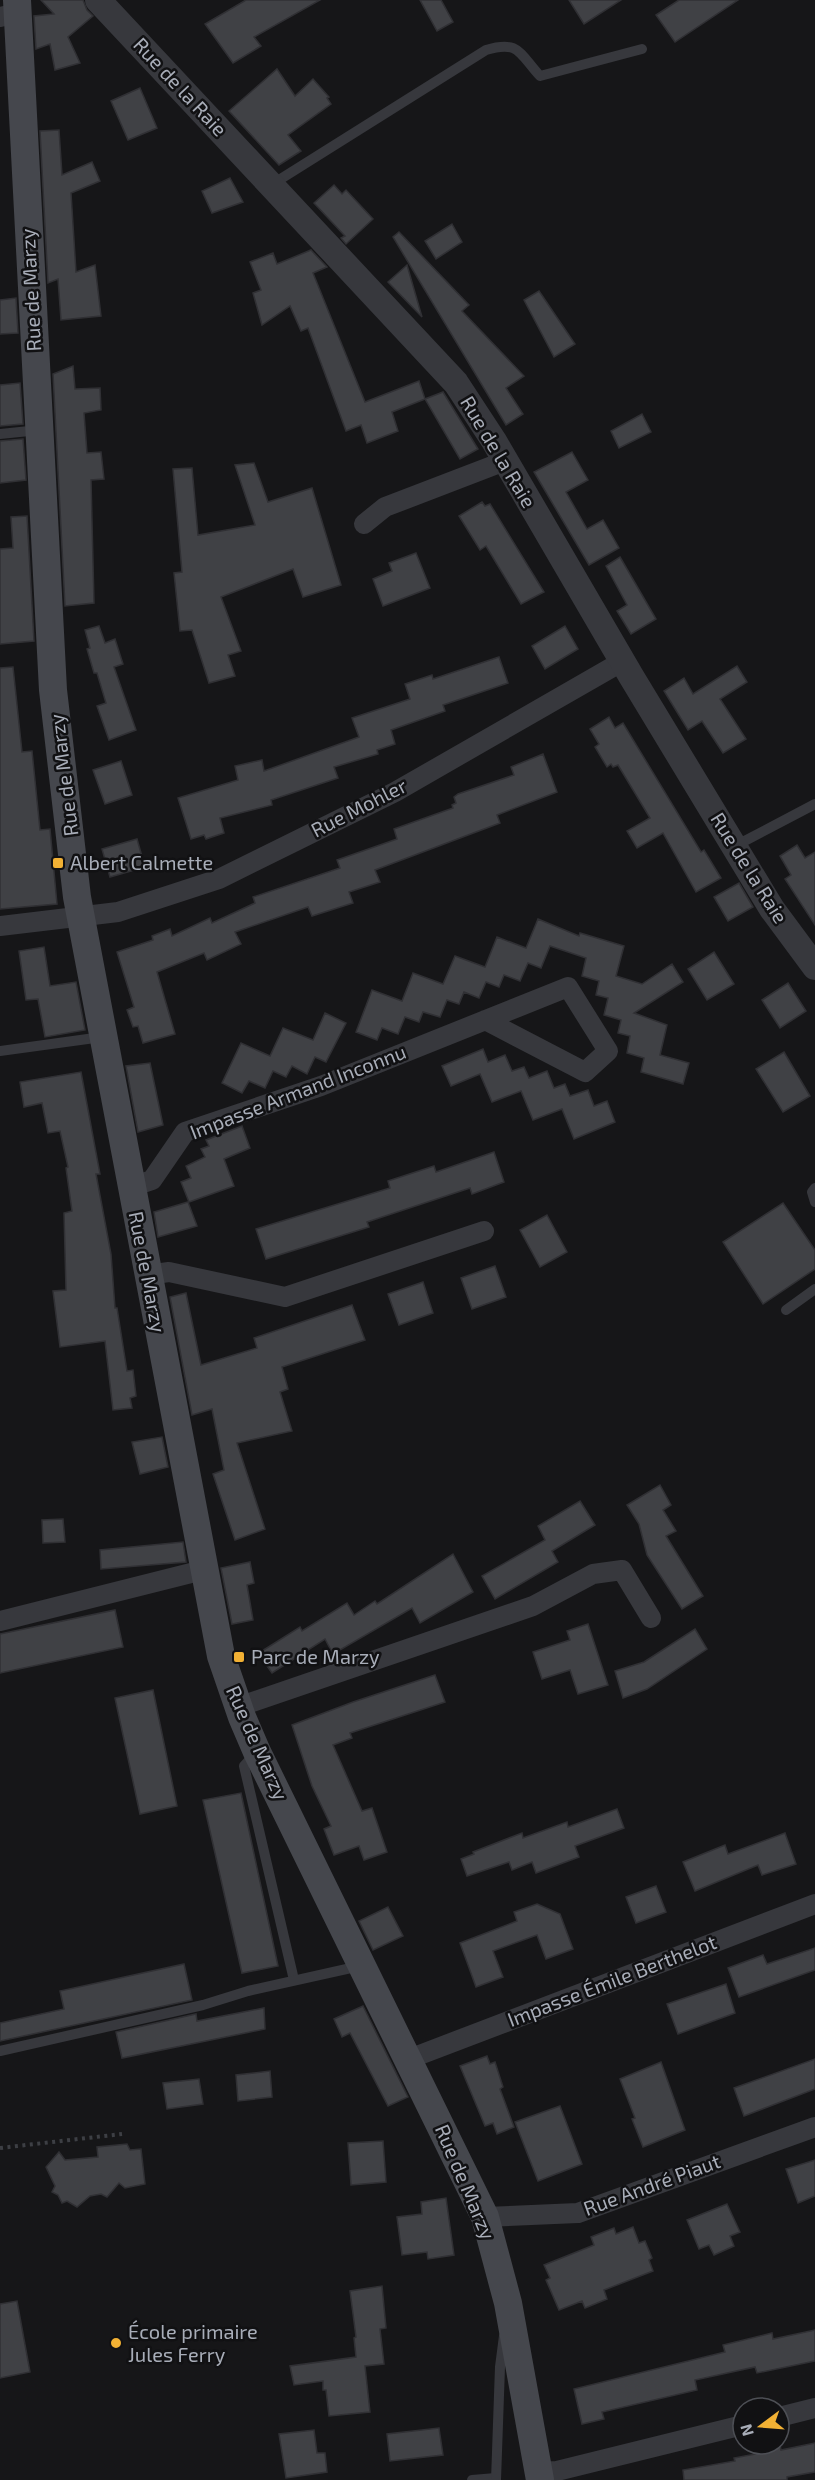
<svg xmlns="http://www.w3.org/2000/svg" width="815" height="2480" viewBox="0 0 815 2480" font-family="'Exo 2',sans-serif">
	<rect width="100%" height="100%" fill="#161618"/>
	<g fill="#404145" stroke="#303034" stroke-width="1.5">
		<path d="M41,0H83L87,10L93,16L68,37L80,63L55,70L50,44L36,49L34,16L54,14Z"/>
		<path d="M246,0H320L254,37L261,46L233,63L205,24Z"/>
		<path d="M420,0H441L453,22L437,31Z"/>
		<path d="M569,0H621L584,24Z"/>
		<path d="M679,0H738L675,42L656,15Z"/>
		<path d="M277,69L295,96L313,79L329,97L327,98L331,104L288,135L301,151L279,165L229,111Z"/>
		<path d="M140,88L157,128L128,140L111,101Z"/>
		<path d="M59,130L62,175L92,162L100,181L71,193L76,272L95,265L101,316L61,320L58,279L48,283L40,131Z"/>
		<path d="M230,178L243,202L212,213L202,191Z"/>
		<path d="M334,185L342,194L346,190L373,219L346,244L341,238L345,236L314,203Z"/>
		<path d="M452,224L462,242L436,259L425,241Z"/>
		<path d="M399,232L469,305L462,311L524,376L506,388L523,414L506,425L393,237Z"/>
		<path d="M311,250L327,267L313,273L365,402L419,381L425,399L392,412L398,431L367,443L361,425L346,431L308,328L301,331L290,306L262,325L253,293L261,290L250,262L273,253L277,264Z"/>
		<path d="M407,265L422,317L388,282Z"/>
		<path d="M539,291L575,344L554,357L524,300Z"/>
		<path d="M16,298L18,333L0,334V300Z"/>
		<path d="M73,366L75,389L100,388L101,410L84,413L87,453L101,452L104,479L91,480L94,603L65,606L53,374Z"/>
		<path d="M20,383L23,424L0,426V385Z"/>
		<path d="M443,392L478,449L460,459L425,399Z"/>
		<path d="M642,414L651,432L619,448L611,431Z"/>
		<path d="M23,439L26,480L0,483V441Z"/>
		<path d="M572,452L588,480L566,492L587,529L603,520L619,548L589,565L534,472Z"/>
		<path d="M254,463L268,502L312,488L341,585L303,597L293,569L221,597L241,651L228,655L235,676L209,683L192,630L180,631L174,573L182,572L173,469L192,468L198,535L255,525L235,465Z"/>
		<path d="M482,502L485,506L490,504L544,592L521,604L486,546L480,550L459,516Z"/>
		<path d="M27,516L34,641L0,644V549L13,548L11,517Z"/>
		<path d="M416,553L430,588L383,606L373,579L392,571L389,563Z"/>
		<path d="M620,557L656,619L631,634L617,611L627,605L606,566Z"/>
		<path d="M99,626L105,643L115,639L123,664L114,667L136,730L109,740L97,706L106,703L97,673H94L87,649L90,648L85,630Z"/>
		<path d="M565,626L578,649L545,669L532,646Z"/>
		<path d="M499,657L508,683L443,705L445,711L391,730L395,744L377,750L378,754L334,767L338,778L271,800L272,805L220,818L224,833L206,839L204,835L191,839L178,798L238,780L235,766L262,760L264,771L359,737L352,718L410,699L405,684L432,675L433,679Z"/>
		<path d="M737,666L747,682L720,699L746,739L723,753L702,721L688,730L664,691L684,678L693,694Z"/>
		<path d="M13,667L22,752L32,751L40,830L50,829L57,904L0,909V668Z"/>
		<path d="M609,717L615,728L623,723L701,852L704,850L721,878L696,892L663,833L637,848L627,831L650,818L618,765L613,767L611,764L607,767L595,747L599,744L590,729Z"/>
		<path d="M543,754L557,792L497,815L500,823L375,870L380,882L349,892L353,903L312,916L308,907L235,932L241,944L207,960L204,953L157,972L175,1034L143,1043L138,1026L133,1027L127,1010L134,1007L117,952L153,940L152,936L170,929L172,936L210,918L212,923L255,903L253,897L340,868L337,860L397,839L394,829L453,808L452,805L456,803L454,797L458,794L514,775L511,767Z"/>
		<path d="M121,761L132,795L105,804L93,770Z"/>
		<path d="M137,839L145,867L110,877L102,849Z"/>
		<path d="M797,845L805,858L815,852V925L785,879L791,875L780,856Z"/>
		<path d="M739,883L753,907L728,921L714,897Z"/>
		<path d="M538,919L579,936L580,933L624,946L616,976L642,984L672,964L683,982L634,1013L667,1025L660,1055L689,1063L683,1084L641,1072L644,1058L627,1053L630,1036L618,1033L621,1020L604,1015L608,998L596,995L599,981L582,976L586,958L550,946L541,968L528,963L520,981L504,975L499,987L486,982L479,998L464,992L459,1004L447,1000L440,1017L423,1012L419,1022L405,1017L398,1034L382,1028L377,1040L356,1032L372,990L402,1001L413,973L443,984L455,956L485,967L497,937L526,948Z"/>
		<path d="M44,947L50,986L76,982L85,1030L45,1037L38,999L26,1000L19,951Z"/>
		<path d="M714,952L734,984L707,1000L688,969Z"/>
		<path d="M788,983L806,1011L780,1028L762,1000Z"/>
		<path d="M325,1013L346,1023L326,1062L315,1057L307,1074L292,1066L286,1077L273,1071L265,1088L249,1081L242,1093L222,1083L241,1043L270,1056L283,1028L313,1040Z"/>
		<path d="M483,1049L488,1062L505,1055L512,1071L524,1067L529,1078L547,1071L554,1088L565,1084L570,1096L588,1090L594,1106L607,1101L615,1122L574,1139L562,1109L533,1120L521,1091L492,1102L480,1074L451,1086L442,1066Z"/>
		<path d="M784,1052L810,1096L783,1112L756,1069Z"/>
		<path d="M150,1063L163,1125L138,1132L126,1066Z"/>
		<path d="M81,1072L100,1174H96L111,1254L115,1308H117L127,1371L133,1370L136,1396L130,1398L132,1408L113,1410L105,1341L60,1347L53,1291L66,1290L64,1213L72,1211L66,1168L68,1167L60,1131L48,1133L42,1103L24,1107L20,1082Z"/>
		<path d="M242,1126L250,1148L224,1159L234,1186L189,1202L181,1182L191,1178L186,1166L205,1157L201,1149L209,1146L206,1140Z"/>
		<path d="M494,1152L504,1182L472,1194L470,1188L367,1222L369,1227L266,1259L256,1229L390,1188L388,1181L434,1166L436,1172Z"/>
		<path d="M188,1202L197,1226L158,1237L154,1212Z"/>
		<path d="M783,1203L815,1250V1269L763,1304L723,1242Z"/>
		<path d="M547,1215L567,1252L540,1267L520,1230Z"/>
		<path d="M495,1266L506,1297L472,1309L461,1278Z"/>
		<path d="M423,1282L433,1313L399,1325L388,1294Z"/>
		<path d="M186,1293L201,1365L257,1348L254,1338L352,1305L365,1340L282,1367L288,1389L280,1392L292,1431L237,1443L265,1529L235,1540L213,1474L224,1470L212,1409L192,1415L170,1297Z"/>
		<path d="M162,1437L168,1467L140,1474L132,1442Z"/>
		<path d="M660,1485L671,1505L663,1510L676,1531L666,1536L703,1596L682,1609L647,1555L639,1524L627,1505Z"/>
		<path d="M580,1501L595,1525L552,1551L558,1562L495,1599L482,1576L545,1540L538,1526Z"/>
		<path d="M63,1519L65,1542L43,1543L42,1520Z"/>
		<path d="M183,1542L186,1562L101,1569L100,1550Z"/>
		<path d="M453,1554L473,1592L420,1623L412,1608L333,1654L325,1639L272,1673L262,1659V1651L300,1627L302,1631L347,1603L354,1615L375,1601L377,1604Z"/>
		<path d="M250,1562L254,1583L247,1585L253,1620L232,1624L221,1568Z"/>
		<path d="M115,1610L123,1647L0,1673V1634Z"/>
		<path d="M588,1624L608,1685L578,1694L570,1670L542,1679L533,1652L570,1640L567,1631Z"/>
		<path d="M695,1629L707,1649L647,1689L623,1698L615,1671L644,1662Z"/>
		<path d="M435,1675L445,1702L350,1733L352,1738L333,1745L362,1811L372,1808L387,1852L364,1860L359,1846L334,1855L324,1829L331,1826L312,1786L292,1725L353,1702Z"/>
		<path d="M153,1690L177,1806L140,1814L115,1698Z"/>
		<path d="M241,1793L278,1966L242,1973L203,1800Z"/>
		<path d="M617,1809L624,1828L575,1846L579,1857L536,1873L532,1862L512,1870L509,1862L467,1876L461,1859L474,1854L473,1852L522,1833L523,1838L567,1822L568,1827Z"/>
		<path d="M785,1833L796,1864L762,1875L758,1865L695,1891L683,1862L725,1845L728,1854Z"/>
		<path d="M656,1886L666,1912L636,1923L626,1897Z"/>
		<path d="M537,1904L560,1914L573,1949L546,1959L537,1935L493,1951L503,1977L476,1987L460,1943L517,1921L514,1912Z"/>
		<path d="M388,1907L403,1936L373,1950L359,1921Z"/>
		<path d="M815,1948V1970L739,1997L728,1968L763,1955L767,1964Z"/>
		<path d="M184,1964L192,2000L0,2041V2023L64,2009L60,1991Z"/>
		<path d="M726,1984L735,2013L678,2034L667,2004Z"/>
		<path d="M363,2006L408,2097L388,2106L350,2033L342,2037L334,2019Z"/>
		<path d="M264,2008L265,2029L122,2058L116,2032L196,2014L197,2021Z"/>
		<path d="M487,2056L490,2064L495,2062L503,2087L500,2089L514,2127L497,2134L493,2123L485,2126L460,2066Z"/>
		<path d="M815,2059V2089L744,2116L734,2088Z"/>
		<path d="M661,2062L685,2130L643,2147L632,2119L635,2118L620,2079Z"/>
		<path d="M270,2071L272,2097L238,2101L236,2075Z"/>
		<path d="M199,2079L203,2104L167,2109L163,2083Z"/>
		<path d="M560,2106L582,2164L538,2181L515,2122Z"/>
		<path d="M383,2141L386,2182L351,2185L348,2143Z"/>
		<path d="M127,2144L130,2150L141,2149L145,2184L125,2188L119,2183L107,2197L101,2194L90,2196L77,2207L67,2201L62,2203L58,2195L52,2192L55,2186L46,2167L59,2152L65,2160L98,2157L97,2147Z"/>
		<path d="M815,2160V2196L798,2203L786,2169Z"/>
		<path d="M446,2198L454,2255L428,2259L427,2252L402,2255L397,2217L422,2214L421,2202Z"/>
		<path d="M727,2204L740,2232L730,2236L734,2246L714,2255L709,2245L699,2249L687,2220Z"/>
		<path d="M633,2227L639,2243L645,2241L652,2258L649,2260L653,2271L604,2290L607,2299L585,2308L582,2301L559,2310L546,2280L550,2278L544,2265L594,2245L591,2237L614,2228L616,2234Z"/>
		<path d="M382,2286L386,2328L380,2329L384,2364L365,2366L370,2412L329,2416L326,2390H323V2381L294,2385L290,2366L356,2357L354,2338L356,2337L350,2291Z"/>
		<path d="M17,2301L30,2372L0,2378V2304Z"/>
		<path d="M815,2330V2361L757,2373L755,2367L695,2380L697,2390L602,2412L604,2419L582,2424L574,2389L725,2352L723,2345L772,2333L773,2339Z"/>
		<path d="M439,2428L443,2455L390,2461L387,2434Z"/>
		<path d="M314,2430L317,2453H325L327,2472L286,2478L279,2434Z"/>
		<path d="M815,2443V2472L787,2477V2480H684L683,2470L735,2461L734,2458L761,2453L759,2448L780,2445L781,2450Z"/>
	</g>
	<g fill="none" stroke-linecap="round" stroke-linejoin="round">
		<path stroke="#3d3f44" stroke-width="4" stroke-dasharray="3 4.5" stroke-linecap="butt" d="M0,2148L122,2134"/>
		<g stroke="#37383d" stroke-width="10">
			<path d="M271,185L486,50C519,40 519,53 540,76L642,49"/>
			<path d="M0,434L39,430"/>
			<path d="M735,846L815,804"/>
			<path d="M0,1051L102,1037"/>
			<path d="M815,1188L812,1192L815,1202"/>
			<path d="M786,1310L815,1289"/>
			<path d="M255,1754L244,1766L294,1980"/>
			<path d="M0,2051L203,2005L248,1991L360,1966"/>
			<path d="M472,2480L496,2478"/>
			<path d="M496,2480L500,2367L504,2336"/>
		</g>
		<g stroke="#37383d" stroke-width="20">
			<path d="M0,17L18,13"/>
			<path d="M364,524L385,507L505,461"/>
			<path d="M0,926L118,912L219,879L395,792L623,661"/>
			<path d="M131,1187L152,1180L185,1132L321,1086L568,987L608,1051L585,1072L485,1020"/>
			<path d="M147,1275L169,1272L285,1297L484,1231"/>
			<path d="M0,1621L203,1570"/>
			<path d="M238,1707L533,1606L593,1574L622,1570L651,1618"/>
			<path d="M409,2059L815,1904"/>
			<path d="M485,2217L578,2213L815,2127"/>
			<path d="M779,2417L815,2408"/>
			<path d="M539,2472L557,2471L743,2425"/>
		</g>
		<path stroke="#37383d" stroke-width="26" d="M98,0L456,383L494,441L631,676L772,909L815,967"/>
		<path stroke="#45474d" stroke-width="28" d="M17,0L53,690L77,897L221,1656L242,1717L257,1752L485,2217L508,2303L540,2480"/>
	</g>
	<g fill="#f2b134" stroke="#111113" stroke-width="2">
		<rect x="52" y="857" width="12" height="12" rx="3"/>
		<rect x="233" y="1651" width="12" height="12" rx="3"/>
		<circle cx="116" cy="2343" r="6"/>
	</g>
	<g text-anchor="middle" stroke-width="5" stroke-linejoin="round" paint-order="stroke">
		<g font-size="20" fill="#a8adb8" stroke="#111113">
			<text transform="translate(180 87) rotate(47)" y="7">Rue de la Raie</text>
			<text transform="translate(31 290) rotate(-93)" y="7">Rue de Marzy</text>
			<text transform="translate(498 452) rotate(59)" y="7">Rue de la Raie</text>
			<text transform="translate(64 775) rotate(-97)" y="7">Rue de Marzy</text>
			<text transform="translate(359 808) rotate(-27)" y="7">Rue Mohler</text>
			<text transform="translate(749 868) rotate(58)" y="7">Rue de la Raie</text>
			<text transform="translate(298 1092) rotate(-21)" y="7">Impasse Armand Inconnu</text>
			<text transform="translate(147 1272) rotate(79)" y="7">Rue de Marzy</text>
			<text transform="translate(257 1743) rotate(66)" y="7">Rue de Marzy</text>
			<text transform="translate(612 1981) rotate(-21)" y="7">Impasse Émile Berthelot</text>
			<text transform="translate(465 2182) rotate(67)" y="7">Rue de Marzy</text>
			<text transform="translate(652 2185) rotate(-20)" y="7">Rue André Piaut</text>
		</g>
		<g font-size="20" fill="#a8adb8" stroke="#111113" text-anchor="start">
			<text x="70" y="870">Albert Calmette</text>
			<text x="251" y="1664">Parc de Marzy</text>
			<text x="128" y="2339">École primaire<tspan x="128" dy="23">Jules Ferry</tspan></text>
		</g>
	</g>
	<g transform="translate(761 2426) rotate(254)"><circle r="28" fill="#111113" stroke="#4d4f55" stroke-width="1.5"/>
	<path d="M0-4.5L10 22L0 15L-10 22Z" fill="#f2b134"/>
	<text y="-9" font-size="16" font-weight="bold" text-anchor="middle" fill="#a8adb8">N</text>
	</g>
</svg>
